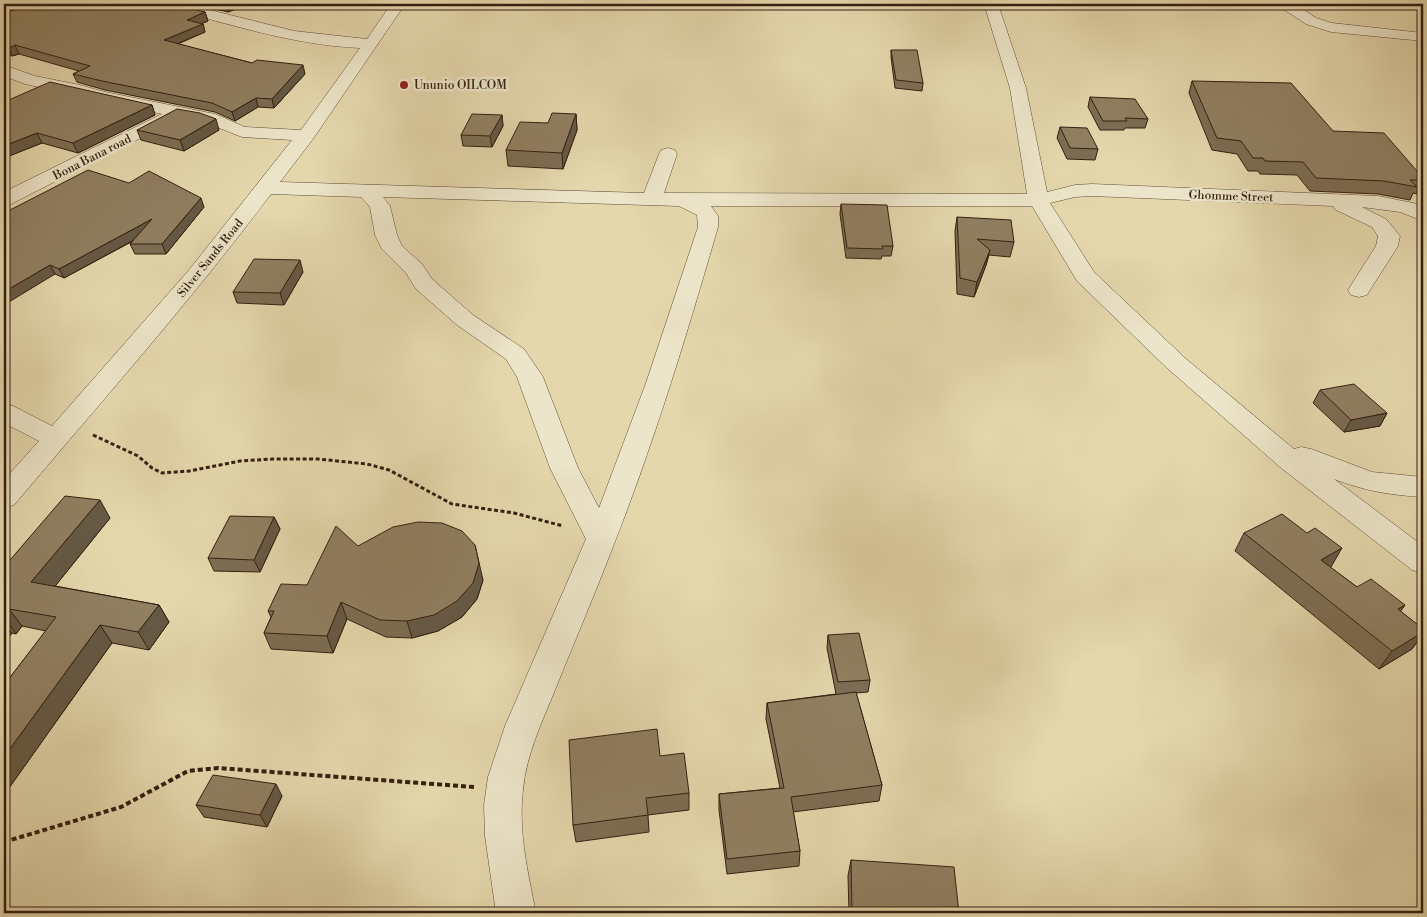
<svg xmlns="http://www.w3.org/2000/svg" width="1427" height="917" viewBox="0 0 1427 917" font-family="'Libre Bodoni',serif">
	<rect width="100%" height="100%" fill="#e4d7ac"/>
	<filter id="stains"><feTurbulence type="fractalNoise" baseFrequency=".004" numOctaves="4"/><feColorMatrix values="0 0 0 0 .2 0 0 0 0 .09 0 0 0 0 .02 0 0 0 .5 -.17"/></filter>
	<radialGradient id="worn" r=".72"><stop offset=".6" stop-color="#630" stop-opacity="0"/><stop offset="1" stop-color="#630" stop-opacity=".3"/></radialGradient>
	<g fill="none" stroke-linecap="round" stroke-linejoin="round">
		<g stroke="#604d37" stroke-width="1">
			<g id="minor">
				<path d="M163,4H186L294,31L367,39L391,4H405L313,139L280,182L644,193L659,154L661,150L668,148L675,150L677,154L664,193L1027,194L1010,88L984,4H998L1026,88L1047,192L1075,185L1092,184L1378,196L1413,203L1423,207V221L1400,212L1362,207L1386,219L1400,236L1398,246L1370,290L1367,295L1359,297L1351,295L1348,290L1376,246L1378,236L1372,227L1336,210L1333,206L1092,196L1075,197L1050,203L1094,272L1185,358L1294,449L1301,447L1311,449L1372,472L1423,477V497C1390,495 1365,491 1334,479L1423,546V573L1412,570L1280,467L1167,368L1077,281L1032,206H711L718,216V227C686,338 652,449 609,557C592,601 573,645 555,690C542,722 526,755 523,790C518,831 528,873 536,913H496L485,836L484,805L488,777L505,726L586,539L550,468L517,377L506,359L457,325L416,289L406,273L382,249L375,235L370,207L361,197L271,194C190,302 101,402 14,505L4,508V480L39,441L4,423V404L13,406L52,426L189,270L292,140L242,137L204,122L180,118L11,204L4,206V192L162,114L25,84L4,76V65L35,76L80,85L105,92L215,114L245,127L301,130L360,48C293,45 229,24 165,7ZM383,197L679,206L697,215L698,227L646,383L599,508L578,468L543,377L524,349L473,315L432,279L422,264L402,246L397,235L390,206Z"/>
				<path d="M1278,4H1295L1316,18L1332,23L1423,33V41L1331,32L1306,24L1280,7Z"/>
			</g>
		</g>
		<path stroke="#341f10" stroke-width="3" stroke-dasharray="4 2.5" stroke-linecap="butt" d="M93,435L138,456L152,468L162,473L189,471L240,461L273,459H318L367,464L389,470L452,504L514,513L563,526"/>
		<path stroke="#341f10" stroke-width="4" stroke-dasharray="5 3" stroke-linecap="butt" d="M4,842L121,807L188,771L218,768L474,787"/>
		<use href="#minor" fill="#ede5c9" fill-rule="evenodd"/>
	</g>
	<g fill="#7c6d53" stroke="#341f10">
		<path d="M193,4H249L228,12Z"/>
		<path d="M1087,4H1124L1121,5Z"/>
		<path d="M205,12L208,21L201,24H203L205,32L178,44L252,63L305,74L274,108L258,107L235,121L215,112L105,90L77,82L73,74L79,71L19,54L12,56L4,52V13Z"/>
		<path d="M891,50L923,83L922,91L895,88L891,57Z"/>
		<path d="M1192,81L1333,131L1423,178V184L1418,194L1413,193L1410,200L1378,194L1310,191L1297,175L1260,174L1258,171H1248L1237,154L1212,150L1189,93Z"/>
		<path d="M1090,97L1148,119L1145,128H1125L1124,130H1100L1088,107Z"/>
		<path d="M4,102L152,105L155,115L78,153L42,143L4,158Z"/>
		<path d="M576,114L577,130L563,169L508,166L506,150L548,123Z"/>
		<path d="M502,115L503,126L492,147L463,146L461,135Z"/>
		<path d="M1060,127L1098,149L1095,160L1067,159L1057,138Z"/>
		<path d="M137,130H219L184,151L141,140Z"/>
		<path d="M841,204L893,246L891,256H882L881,259L846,258L840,214Z"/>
		<path d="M204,207L166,254H135L130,244L133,241L64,278L55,274L8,211Z"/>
		<path d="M957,217L1014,242L1010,257L989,255L986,265L974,297L957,294L955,231Z"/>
		<path d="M303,272L284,305L237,303L233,292Z"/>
		<path d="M1320,390L1387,413L1380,426L1344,432L1313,403Z"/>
		<path d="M274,517L280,529L260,572L214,571L208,558Z"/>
		<path d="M110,518L55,586L159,605L169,622L149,650L112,643L4,795V684H5L46,631L22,626L16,634L12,633L4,643V567Z"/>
		<path d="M1244,533L1330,567L1357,587L1405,605L1400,611L1423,629V634L1412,649L1379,669L1235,551Z"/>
		<path d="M358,546L483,580L477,599L462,617L438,631L412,638L386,637L347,619L333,653L271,649L264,633L271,617L268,611L307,585Z"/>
		<path d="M828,635L870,680L868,692L856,693L882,785L879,801L793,812L800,851L799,866L727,874L719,810V794L780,788L766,719L767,703L836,694L827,648Z"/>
		<path d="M660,756L689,793V810L648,815L649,832L576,842L573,825Z"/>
		<path d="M282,796L267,827L204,817L196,805Z"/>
		<path d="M851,860L959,913H849L848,876Z"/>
	</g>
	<g fill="#655944" stroke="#341f10">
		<path d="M225,4H249L228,12Z"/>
		<path d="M205,12L208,21L190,28L187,20Z"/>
		<path d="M203,24L205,32L167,48L164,40Z"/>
		<path d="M15,45L19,54L12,56L9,48Z"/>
		<path d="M303,65L305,74L274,108L272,99Z"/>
		<path d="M256,98L258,107L235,121L232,112Z"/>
		<path d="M152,105L155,115L78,153L73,143Z"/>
		<path d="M576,114L577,130L563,169L562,153Z"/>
		<path d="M502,115L503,126L492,147L490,136Z"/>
		<path d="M216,119L219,130L184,151L180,140Z"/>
		<path d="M37,133L42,143L4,158V146Z"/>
		<path d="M201,198L204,207L166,254L162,244Z"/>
		<path d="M152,219L156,228L64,278L59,269Z"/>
		<path d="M990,250L986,265L974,297L977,282Z"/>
		<path d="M300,260L303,272L284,305L280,293Z"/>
		<path d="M50,265L55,274L4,305V292Z"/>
		<path d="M1387,413L1380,426L1344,432L1351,420Z"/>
		<path d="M100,500L110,518L44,600L31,582Z"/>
		<path d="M274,517L280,529L260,572L254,560Z"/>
		<path d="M475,545L483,580L477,599L462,617L438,631L412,638L407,621Z"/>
		<path d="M1342,548L1331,567L1310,578L1321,560Z"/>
		<path d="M341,602L347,619L333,653L327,636Z"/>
		<path d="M159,605L169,622L149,650L138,632Z"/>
		<path d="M1405,605L1392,623L1398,609Z"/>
		<path d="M9,609L22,626L16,634L4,617V615Z"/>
		<path d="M4,622L12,633L4,643Z"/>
		<path d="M100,625L112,643L4,795V757Z"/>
		<path d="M1423,632V634L1412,649L1379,669L1392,651Z"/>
		<path d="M276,784L282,796L267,827L260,815Z"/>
	</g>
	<g fill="#907f61" stroke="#341f10">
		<path d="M32,4H173L205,12L187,20L203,24L164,40L252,63L257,60L303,65L272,99L256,98L232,112L212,103L102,81L73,74L90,66L15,45L9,48L4,45V13Z"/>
		<path d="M891,50H917L923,83L896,80Z"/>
		<path d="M1192,81L1291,83L1333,131L1384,133L1423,178V180H1410L1417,187L1384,181L1316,178L1303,162L1265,161L1263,158H1253L1241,141L1217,138Z"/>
		<path d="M50,82L152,105L73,143L37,133L4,146V102Z"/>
		<path d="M1090,97L1135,99L1148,119L1125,118L1127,121H1103Z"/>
		<path d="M177,109L200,113L216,119L180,140L137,130Z"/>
		<path d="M552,113L576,114L562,153L506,150L520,122L548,123Z"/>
		<path d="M472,114L502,115L490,136L461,135Z"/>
		<path d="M1060,127L1087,128L1098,149L1070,148Z"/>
		<path d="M88,170L129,183L149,171L201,198L162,244H130L152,219L59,269L50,265L4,292V210L8,211Z"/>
		<path d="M841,204L887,205L893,246H882L883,249L847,248Z"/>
		<path d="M957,217L1011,220L1014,242L977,239L990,250L977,282L960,278Z"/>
		<path d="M254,259L300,260L280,293L233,292Z"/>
		<path d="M1354,384L1387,413L1351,420L1320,390Z"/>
		<path d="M65,496L100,500L31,582L159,605L138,632L100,625L4,757V684H5L56,617L9,609L4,615V567Z"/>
		<path d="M1282,514L1307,533L1315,528L1342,548L1321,560L1357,587L1371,579L1405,605L1398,609L1423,629V632L1392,651L1244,533Z"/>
		<path d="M230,516L274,517L254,560L208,558Z"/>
		<path d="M418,522L442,523L462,531L475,545L479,563L473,583L457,601L434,615L407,621L380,620L341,602L327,636L264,633L274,611H268L281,584L307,585L336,526L358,546L393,527Z"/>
		<path d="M859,633L870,680L838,682L828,635Z"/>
		<path d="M856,692L882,785L791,797L800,851L727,859L719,794L784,788L767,703Z"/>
		<path d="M657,729L660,756L684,753L689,793L646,798L648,815L573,825L569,740Z"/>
		<path d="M213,775L276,784L260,815L196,805Z"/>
		<path d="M851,860L954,867L959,913H852Z"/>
	</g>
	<circle fill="#8f2418" stroke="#ede5c9" stroke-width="2" cx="404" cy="85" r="5"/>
	<g text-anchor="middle" stroke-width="5" stroke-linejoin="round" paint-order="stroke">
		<g font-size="12" fill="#341f10" stroke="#ede5c9" text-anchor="start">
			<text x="414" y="89">Ununio OILCOM</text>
		</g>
		<g font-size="12" fill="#341f10" stroke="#ede5c9">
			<text transform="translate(92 157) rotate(-27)" y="4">Bona Bana road</text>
			<text transform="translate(1231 196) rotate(2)" y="4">Ghomme Street</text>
			<text transform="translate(210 258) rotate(-51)" y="4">Silver Sands Road</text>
		</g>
	</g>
	<rect width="1427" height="917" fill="none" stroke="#e4d7ac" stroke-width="20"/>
	<rect x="5" y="5" width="1417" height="907" fill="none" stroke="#341f10" stroke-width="2.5"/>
	<rect x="10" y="10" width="1407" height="897" fill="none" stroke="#341f10"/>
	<rect width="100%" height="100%" filter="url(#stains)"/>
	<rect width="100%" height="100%" fill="url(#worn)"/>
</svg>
